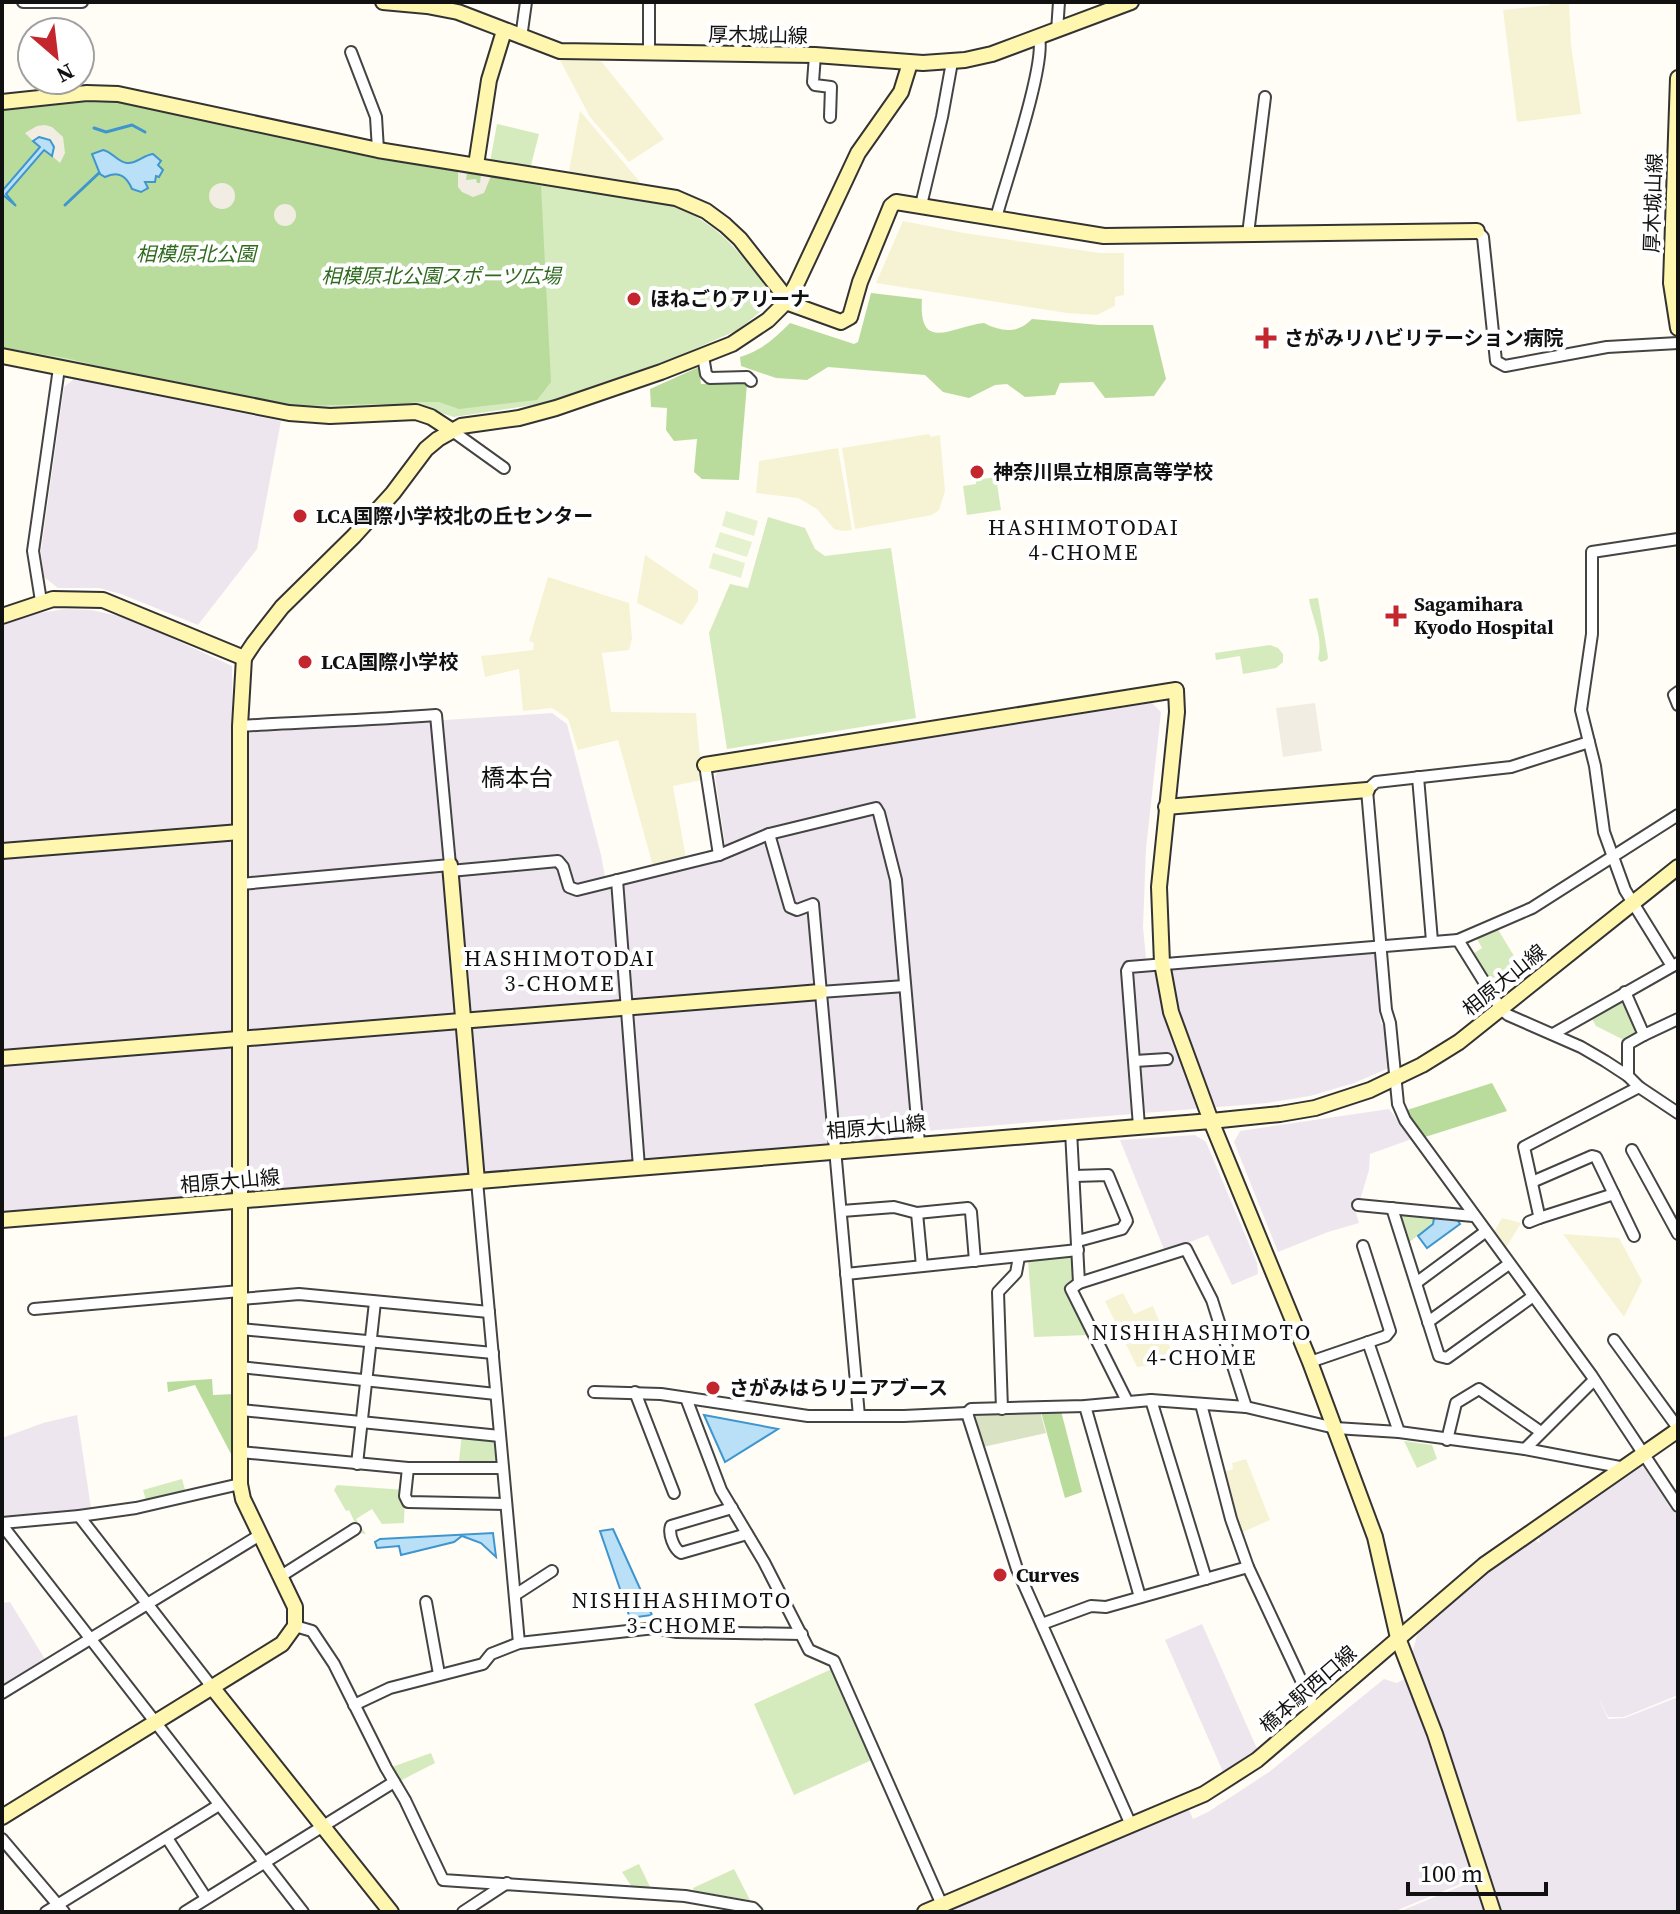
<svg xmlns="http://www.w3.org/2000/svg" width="1680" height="1914" viewBox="0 0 1680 1914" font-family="'Source Serif 4','Noto Sans JP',serif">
	<rect width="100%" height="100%" fill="#fffdf5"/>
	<g fill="#eee6ef">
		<path d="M74,379L281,421L257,549L198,625L121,594L99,588H58L44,577L41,551L64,387Z"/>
		<path d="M65,609L91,610L128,618L232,666L233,734L552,713L567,724L601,855L607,888L727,857L715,776L719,771L1152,703L1161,712L1146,849L1143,927L1147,968L1372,951L1375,954L1381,1024H1385L1389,1068L1354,1083L1310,1096L1267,1103L914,1132L909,1139L2,1213V625L33,614Z"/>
		<path d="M1389,1109L1412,1139L1370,1154L1369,1170L1360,1200L1352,1199L1359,1223L1328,1232L1278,1252L1234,1142L1240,1131Z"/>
		<path d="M1195,1135L1206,1142L1257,1263L1258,1274L1232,1285L1208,1235L1165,1252L1120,1140Z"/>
		<path d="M77,1415L91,1508L4,1516L2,1438L43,1423Z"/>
		<path d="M1642,1466H1647L1678,1513V1678L1675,1675L1678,1680V1695L1624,1717H1608L1598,1696L1608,1719L1625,1718L1678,1697V1912H1499L1411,1657L1418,1632L1490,1570L1534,1539L1540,1543L1538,1536Z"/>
		<path d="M10,1602L46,1661L2,1689V1603Z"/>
		<path d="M1202,1624L1258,1751L1224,1774L1165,1640Z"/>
		<path d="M1406,1678L1421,1716L1475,1878L1393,1912H946L1189,1810L1193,1819L1208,1812L1269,1772L1384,1679L1397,1683Z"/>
		<path d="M1476,1880L1486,1912H1398Z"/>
	</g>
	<g fill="#f6f3d4">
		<path d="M1550,2H1569L1571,45L1581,114L1517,122L1503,10L1550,5Z"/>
		<path d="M560,60L601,61L664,139L629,162L590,117Z"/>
		<path d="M580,111L640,182L637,186L572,175L569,171Z"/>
		<path d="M903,221L964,233L1100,253H1124V295L1115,297V306L1097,315L1067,313L876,283Z"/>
		<path d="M929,434L931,437L940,435L945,491L939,510L932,515L855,529L842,448Z"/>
		<path d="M838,448L852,530L842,531L834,529L817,509L798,498L756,493L759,461Z"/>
		<path d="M645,555L698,591V601L682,625L637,603Z"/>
		<path d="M548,577L629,603L632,639L629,650L602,653L611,712L696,713L702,780L673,786L686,858L653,866L618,740L578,750L568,719L561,714L552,708L523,711L519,669L485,677L481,656L533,650L534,643L529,641Z"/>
		<path d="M1502,1218L1521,1223L1504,1251L1492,1235Z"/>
		<path d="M1563,1234L1619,1238L1642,1281L1624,1317Z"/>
		<path d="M1123,1293L1134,1314L1153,1306L1174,1357L1158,1364L1137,1367L1105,1301Z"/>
		<path d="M1246,1459L1270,1520L1243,1532L1238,1529L1222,1473L1233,1469L1232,1463Z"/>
	</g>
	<g fill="#d5ebbd">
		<path d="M115,101L383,158L669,205C716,221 736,248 766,286L771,293L766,307L738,330L676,357L547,403L454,417L414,405L313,411L138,379L2,349V109L64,102Z"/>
		<path d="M497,124L539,134L530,169L490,162Z"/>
		<path d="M996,477L1001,510L967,515L963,486L976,484V480Z"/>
		<path d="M768,517L805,528L815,549L825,556L891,548L916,718L727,749L709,633L730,584L748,588Z"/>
		<path d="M1318,598L1328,657L1327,660L1321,662L1318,659C1324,638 1312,619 1309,599Z"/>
		<path d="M1270,645L1278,648L1283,654V662L1276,668L1243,674L1240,656L1216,660L1215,653Z"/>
		<path d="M1497,928L1525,974L1498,996L1471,955L1482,948L1476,937Z"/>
		<path d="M1620,1000L1624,1001L1637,1031L1634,1035L1624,1040L1596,1026L1591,1017Z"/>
		<path d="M1392,1208L1435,1212L1433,1224L1404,1246Z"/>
		<path d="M1072,1256L1074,1280L1065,1285L1089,1335L1034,1337L1028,1260Z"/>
		<path d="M462,1433L500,1436L503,1468L458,1470Z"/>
		<path d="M1404,1441L1432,1445L1437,1459L1417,1468Z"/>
		<path d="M182,1479L185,1490L146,1500L143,1490Z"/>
		<path d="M337,1485L405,1490L404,1523L382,1524L372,1509L356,1519L366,1534L360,1533L349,1510L346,1511L334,1490Z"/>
		<path d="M834,1668L874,1759L794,1795L754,1704Z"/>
		<path d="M431,1753L435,1763L400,1781L392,1767Z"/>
		<path d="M639,1864L652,1891L634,1890L622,1872Z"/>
		<path d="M734,1869L750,1900L694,1891L693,1888Z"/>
	</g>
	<g fill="#b9dc9c">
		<path d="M115,102L386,160L481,174L541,186L551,382L537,400L459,409L439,402H415L396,406L378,404L294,406L135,375L66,358L2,348V110L61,103Z"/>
		<path d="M871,293L922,299C918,354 953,326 984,323C1001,332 1018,334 1032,319L1099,325H1153L1166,379L1154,396L1105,398L1093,382L1060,383L1055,395L1025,397L1007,384L995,385L969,398L943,392L925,375L828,367L807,380L776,378L741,366L740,357C762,350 774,339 790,323L854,344L858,342Z"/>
		<path d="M699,367L701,384H747L739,480L702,479L694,472L697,439L674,441L666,430L667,408L651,407L650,389Z"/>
		<path d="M1492,1083L1507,1111L1422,1138L1407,1110Z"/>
		<path d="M212,1379L213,1395L234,1394L233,1451L231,1454L195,1385L168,1392L167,1382Z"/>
		<path d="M1061,1411L1082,1492L1065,1498L1041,1412Z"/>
	</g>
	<path fill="#d9e3c4" d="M1040,1411L1046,1433L983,1447L975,1413Z"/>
	<g fill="#e6f2cf">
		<path d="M726,511L758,521L754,536L722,526Z"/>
		<path d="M720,532L752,542L747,557L715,547Z"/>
		<path d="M713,553L745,563L741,578L709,568Z"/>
	</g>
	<g fill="#f1ede2">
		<path d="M45,125L52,127L63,137L65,153L60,163L52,156L53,152L39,137L33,141L25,133L37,126Z"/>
		<path d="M458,171L467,172L466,180L476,179L477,183H480L481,174L491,176L484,193L473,197L462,192L458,187Z"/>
		<circle cx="222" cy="196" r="13"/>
		<circle cx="285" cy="215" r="11"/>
		<path d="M1315,703L1322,751L1283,757L1276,708Z"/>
	</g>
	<g fill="#b9e0f7" stroke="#3f96cf" stroke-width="2">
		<path d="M39,137L50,140L54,147L52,156L44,150L6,194L16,206L2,194V191L40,147L33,141Z"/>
		<path d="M103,150C113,152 117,162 127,163C137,164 143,155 153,154L161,161L158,165L163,170L159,177L156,176L155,182H145L148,188L141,192L132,189C127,177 119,170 105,177L100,174L92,154Z"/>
		<path d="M1435,1212L1454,1214L1460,1224L1427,1248L1418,1236L1433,1224Z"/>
		<path d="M704,1415L778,1429L725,1462Z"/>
		<path d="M613,1529L652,1615L630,1618L600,1531Z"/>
		<path d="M493,1533L496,1557L481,1543L462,1536L454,1542L401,1555L399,1546L377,1548L375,1542L380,1539Z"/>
	</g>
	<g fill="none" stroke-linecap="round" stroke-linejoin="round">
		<g stroke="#3f96cf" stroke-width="3">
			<path d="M94,128L106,132L132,125L145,132"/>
			<path d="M65,205L99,173"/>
		</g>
		<g stroke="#444" stroke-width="14">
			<g id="street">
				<path d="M23,2H82"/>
				<path d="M649,2V53"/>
				<path d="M1057,31L1059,2"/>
				<path d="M521,38L526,2"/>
				<path d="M351,52L376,117L378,150"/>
				<path d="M815,55L813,82L815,85L831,87L830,117"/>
				<path d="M921,205L942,117L952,62"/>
				<path d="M996,218C1005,184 1046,65 1039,38"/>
				<path d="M1477,231L1483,237L1496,361L1505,366L1607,347L1678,343"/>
				<path d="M1248,234L1265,97"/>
				<path d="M703,356L706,374L710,378L747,377L751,381"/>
				<path d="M451,430L504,468"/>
				<path d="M41,601L33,551L59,368"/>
				<path d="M1678,692L1674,695L1678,705"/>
				<path d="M240,726C305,722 370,720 436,715L450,865L241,884"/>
				<path d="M1589,742L1511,767L1376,782L1367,790L1386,1010L1390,1023L1398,1104L1405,1120L1592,1376L1678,1506"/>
				<path d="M705,765L719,855"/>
				<path d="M1418,777L1432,941"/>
				<path d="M769,834L790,907L797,910L813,904L859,1416"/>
				<path d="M450,871L558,861L563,867L569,887L577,890L719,855L769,834L876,808L879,813L896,880L919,1143"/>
				<path d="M617,880L639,1167"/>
				<path d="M1458,940L1532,908L1678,815"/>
				<path d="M1672,966L1625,890L1604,832L1595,766L1581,710L1592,634V552L1678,539"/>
				<path d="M820,992L905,986"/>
				<path d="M1625,992L1644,1035L1678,1019"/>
				<path d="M1553,1034L1678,963"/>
				<path d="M1135,1061L1167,1059"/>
				<path d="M1628,1076V1044L1644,1035"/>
				<path d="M1139,1126L1127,971L1129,967L1458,940L1501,1009L1508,1015L1581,1047L1605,1061L1628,1076L1639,1087L1678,1113"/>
				<path d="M1071,1131L1079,1283L1071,1289L1127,1401"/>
				<path d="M1632,1150L1678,1234"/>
				<path d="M1074,1176L1108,1175L1127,1221L1122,1229L1078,1241"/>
				<path d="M477,1181L519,1643"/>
				<path d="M1532,1182L1592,1156L1596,1157L1634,1236"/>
				<path d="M1358,1205L1473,1216"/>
				<path d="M1392,1208L1439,1356L1447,1358L1532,1297"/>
				<path d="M842,1211L894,1207L917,1213L968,1208L971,1212L975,1261"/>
				<path d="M917,1213L922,1266"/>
				<path d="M1539,1218L1614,1194"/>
				<path d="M1529,1222L1539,1218V1215L1524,1147L1639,1087"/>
				<path d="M846,1274L1078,1250"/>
				<path d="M1079,1283L1186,1249L1212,1300L1246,1407"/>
				<path d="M1416,1283L1485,1232"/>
				<path d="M241,1299L299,1294L489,1312"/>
				<path d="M34,1309L240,1291"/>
				<path d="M1428,1322L1509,1264"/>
				<path d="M241,1329L493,1353"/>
				<path d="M1614,1340L1678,1428"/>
				<path d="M1368,1342L1399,1432"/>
				<path d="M1310,1362L1386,1336L1390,1331L1363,1246"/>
				<path d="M240,1367L496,1394"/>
				<path d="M594,1392L661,1394L808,1416H904L967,1413L1017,1569L1131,1825"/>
				<path d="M635,1392L674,1493"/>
				<path d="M686,1398L721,1490L764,1562L809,1650L834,1661L942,1905"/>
				<path d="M1151,1400L1206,1579"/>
				<path d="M1201,1404L1231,1519L1248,1567L1315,1710"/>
				<path d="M1085,1406L1140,1597"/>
				<path d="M1002,1409L998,1292L1016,1273L1019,1257"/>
				<path d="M241,1410L500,1436"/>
				<path d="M967,1413L971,1409L1085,1406L1151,1400L1246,1407L1335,1428L1399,1432L1525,1449L1625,1468"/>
				<path d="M1447,1440L1456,1403L1479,1389L1541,1432"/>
				<path d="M1525,1449L1594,1380"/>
				<path d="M240,1452L408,1468H503"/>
				<path d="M357,1464L375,1302"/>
				<path d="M408,1468L405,1496L408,1502L506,1504"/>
				<path d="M732,1508L671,1526C668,1534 674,1549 681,1553L747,1534"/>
				<path d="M79,1516L212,1687"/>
				<path d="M2,1523L79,1516L136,1508L240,1484"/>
				<path d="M2,1525L303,1912"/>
				<path d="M281,1576L355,1529"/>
				<path d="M515,1595L552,1571"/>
				<path d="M426,1602L439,1674"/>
				<path d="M1042,1624L1091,1606L1106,1607L1248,1567"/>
				<path d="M295,1626L312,1631L334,1664L386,1768L405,1800L443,1880L685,1896L753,1908L757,1912"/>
				<path d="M2,1693L260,1535"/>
				<path d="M354,1705L390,1688L483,1664L491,1654L519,1643L655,1628L677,1632L802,1634"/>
				<path d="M167,1838L206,1898"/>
				<path d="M2,1839L64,1912"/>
				<path d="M46,1912L219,1805"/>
				<path d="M185,1912L394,1782"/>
				<path d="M463,1912L507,1883"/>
			</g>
		</g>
		<g stroke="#333" stroke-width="18">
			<g id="secondary">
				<path d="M383,2L427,6L458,12L560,51L815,55L923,63L965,60L992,54L1131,2"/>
				<path d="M1678,78L1671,283L1678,328"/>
				<path d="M2,102L87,93L118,94L378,150L676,198L706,211L725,225L740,239L791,304L841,322L850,317L860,282L891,206L896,202L1104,236L1477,231"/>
				<path d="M476,165L489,80L504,31"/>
				<path d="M2,356L289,413L330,416L416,412L431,417L451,430"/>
				<path d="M2,616L53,599L103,600L244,658"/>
				<path d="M705,765L1176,690L1177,712L1159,887L1162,963L1171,1012L1211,1121L1310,1362L1375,1537L1398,1638L1435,1734L1493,1912"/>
				<path d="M1166,807L1367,790"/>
				<path d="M2,851L240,832"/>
				<path d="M450,865L477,1181"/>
				<path d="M2,1058L820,992"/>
				<path d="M2,1220L1211,1121L1280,1114L1315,1108L1370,1090L1422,1065L1459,1042L1678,867"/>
				<path d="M212,1687L391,1912"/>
				<path d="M2,1817L282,1644L295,1626V1607L243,1499L240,1484V726L244,658L254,643L282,607L354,536L393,493L426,449L438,439L461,426L519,418L556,408L661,372L732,344L768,320L787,301L796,285L858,153L901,92L910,63"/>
				<path d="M925,1912L1204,1794L1257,1760L1484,1565L1678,1430"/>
			</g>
		</g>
		<use href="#street" stroke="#fff" stroke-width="10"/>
		<use href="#secondary" stroke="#fff6b0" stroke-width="14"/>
	</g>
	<g fill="#c4262e" stroke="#fff" stroke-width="3">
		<circle cx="634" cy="299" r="8"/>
		<path d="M1262 326h8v8h8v8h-8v8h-8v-8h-8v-8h8z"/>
		<circle cx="977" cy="472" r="8"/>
		<circle cx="300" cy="516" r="8"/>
		<path d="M1392 604h8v8h8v8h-8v8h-8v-8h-8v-8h8z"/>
		<circle cx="305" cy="662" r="8"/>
		<circle cx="713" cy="1388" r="8"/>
		<circle cx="1000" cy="1575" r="8"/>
	</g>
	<g text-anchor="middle" stroke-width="8" stroke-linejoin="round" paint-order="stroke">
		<g font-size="20" fill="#111" stroke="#fff">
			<text transform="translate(758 35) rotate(1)" y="7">厚木城山線</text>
			<text transform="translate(1653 203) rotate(-88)" y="7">厚木城山線</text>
			<text transform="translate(1504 980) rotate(-39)" y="7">相原大山線</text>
			<text transform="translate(876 1127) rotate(-5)" y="7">相原大山線</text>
			<text transform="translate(230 1181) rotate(-5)" y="7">相原大山線</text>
			<text transform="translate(1308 1689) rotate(-41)" y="7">橋本駅西口線</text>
		</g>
		<g font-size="20" font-style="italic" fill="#2f6b1f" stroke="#fff">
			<text x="196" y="261">相模原北公園</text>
			<text x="441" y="283">相模原北公園スポーツ広場</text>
		</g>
		<g font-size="20" font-weight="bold" fill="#111" stroke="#fff" text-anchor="start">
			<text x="650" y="306">ほねごりアリーナ</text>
			<text x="1284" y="345">さがみリハビリテーション病院</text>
			<text x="993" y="479">神奈川県立相原高等学校</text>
			<text x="316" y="523">LCA国際小学校北の丘センター</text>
			<text x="1414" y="611">Sagamihara<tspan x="1414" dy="23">Kyodo Hospital</tspan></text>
			<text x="321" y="669">LCA国際小学校</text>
			<text x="729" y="1395">さがみはらリニアブース</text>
			<text x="1016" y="1582">Curves</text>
		</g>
		<g font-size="22" letter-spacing="2" fill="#111" stroke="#fff">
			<text x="1084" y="535">HASHIMOTODAI<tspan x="1084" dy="25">4-CHOME</tspan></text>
			<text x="560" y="966">HASHIMOTODAI<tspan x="560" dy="25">3-CHOME</tspan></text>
			<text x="1202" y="1340">NISHIHASHIMOTO<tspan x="1202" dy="25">4-CHOME</tspan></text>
			<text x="682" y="1608">NISHIHASHIMOTO<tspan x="682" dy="25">3-CHOME</tspan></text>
		</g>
		<g font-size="24" fill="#111" stroke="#fff">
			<text x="517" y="786">橋本台</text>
		</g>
	</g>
	<rect width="1680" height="1914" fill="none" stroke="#111111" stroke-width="8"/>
	<g transform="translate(56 56) rotate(152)"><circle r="38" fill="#ffffff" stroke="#a0a0a0" stroke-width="2"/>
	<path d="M0-6L14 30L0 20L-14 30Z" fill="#c4262e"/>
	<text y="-12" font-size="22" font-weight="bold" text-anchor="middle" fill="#111111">N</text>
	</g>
	<path d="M1408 1882v12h138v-12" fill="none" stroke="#111111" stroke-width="4"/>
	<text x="1420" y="1882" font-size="24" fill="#111111" stroke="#ffffff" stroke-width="6" paint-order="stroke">100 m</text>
</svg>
